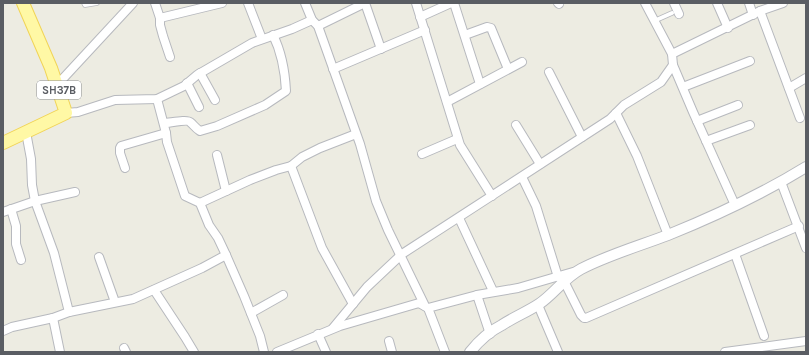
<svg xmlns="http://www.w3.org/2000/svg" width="809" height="355" viewBox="0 0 809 355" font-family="Karla,sans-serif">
	<rect width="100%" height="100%" fill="#edece2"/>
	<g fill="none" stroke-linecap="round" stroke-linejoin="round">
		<g stroke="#b7b9be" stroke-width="5.5">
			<g id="service">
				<path d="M84,3L85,5L97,3"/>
				<path d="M654,21L672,13"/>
			</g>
		</g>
		<g stroke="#b7b9be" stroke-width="10">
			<g id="minor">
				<path d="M155,3L160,18V25L163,36L170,57"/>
				<path d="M248,3L262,39"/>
				<path d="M305,3L312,20L318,26L360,144L376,201L388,230L425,306"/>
				<path d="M365,3L381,49"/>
				<path d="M416,3L460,145L492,196"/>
				<path d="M454,3L480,84"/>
				<path d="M558,3L559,4"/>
				<path d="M645,3L672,54"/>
				<path d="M674,3L679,14"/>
				<path d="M717,3L728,28"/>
				<path d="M749,3L753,15"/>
				<path d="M760,11L800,118"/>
				<path d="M420,17L451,3"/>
				<path d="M160,18L222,3"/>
				<path d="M318,26L365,3"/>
				<path d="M465,35L487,27L491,28L508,69"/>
				<path d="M673,65L693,112L735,205"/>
				<path d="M333,69L425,30"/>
				<path d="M549,72L582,137"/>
				<path d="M200,73L215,100"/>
				<path d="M187,83L199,107"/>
				<path d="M57,85L133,3"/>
				<path d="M683,87L750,61"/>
				<path d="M789,88L806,78"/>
				<path d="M157,99L166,133L167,142L185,196L200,203L209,225L218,238L226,255L244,296L260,336L264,352"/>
				<path d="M447,102L522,62"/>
				<path d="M66,113L78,112L115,100L157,99L184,86L197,75L252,43L292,29L312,20"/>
				<path d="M616,113L637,156L668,235"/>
				<path d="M697,121L738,105"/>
				<path d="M164,123C169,123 187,119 190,122C194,125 194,127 200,131L217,126L265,105L286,91C285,71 282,53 273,35"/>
				<path d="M516,125L540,164"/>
				<path d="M26,132L31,159L32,185L35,201L54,253L69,312"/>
				<path d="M706,141L750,125"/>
				<path d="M422,154L457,139"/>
				<path d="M217,155L226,191"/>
				<path d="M291,166L322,248L353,304"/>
				<path d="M125,168L120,153V148L121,146L166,133"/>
				<path d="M522,177L536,206L558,277"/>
				<path d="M781,182L806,248"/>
				<path d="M200,203L250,180L276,170L291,166L302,157L320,148L356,134"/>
				<path d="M11,209L16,226V244L21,260"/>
				<path d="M3,212L35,201L75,192"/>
				<path d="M459,218L493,291"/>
				<path d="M735,254L764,336"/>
				<path d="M99,257L115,302"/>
				<path d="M564,281L581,315L584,318H586L799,226"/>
				<path d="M154,290L185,337L194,352"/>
				<path d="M477,295L490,334"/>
				<path d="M538,305L558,352"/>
				<path d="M251,313L283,295"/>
				<path d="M53,318L60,352"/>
				<path d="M333,328L367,287L402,254L610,119L624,105L661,82L673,65L672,54L760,11L783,3"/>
				<path d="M3,331L12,327L53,318L69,312L133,299L202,268L226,255"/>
				<path d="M318,334L326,352"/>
				<path d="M389,341L392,352"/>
				<path d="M124,348L126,352"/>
				<path d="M277,352L340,326L419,303L426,307"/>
				<path d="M445,352L428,308L477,295L518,288L573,272"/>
				<path d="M725,352L806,341"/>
			</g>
		</g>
		<g stroke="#b7b9be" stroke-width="12">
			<path id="tertiary" d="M470,352C478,342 490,331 502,325C514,317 527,312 539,304C554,294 564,278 581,269C608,255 639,246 668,235C715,216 762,194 806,167"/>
		</g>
		<g stroke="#f1d457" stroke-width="14">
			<path id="primary" d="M3,143L66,113L51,68L23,3"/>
		</g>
		<use href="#service" stroke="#fff" stroke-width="4"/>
		<use href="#minor" stroke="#fff" stroke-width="8"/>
		<use href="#tertiary" stroke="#fff" stroke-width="10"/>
		<use href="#primary" stroke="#fff8a5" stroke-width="12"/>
	</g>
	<g text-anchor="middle" stroke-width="3.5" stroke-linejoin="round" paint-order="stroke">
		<rect fill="#fff" stroke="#8c8e92" stroke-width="1" x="37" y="81" width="44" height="18" rx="3"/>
		<g font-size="11" font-weight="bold" fill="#5a5d63">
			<text x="59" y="94">SH37B</text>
		</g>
	</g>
	<rect width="809" height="355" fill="none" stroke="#5a5d63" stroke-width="8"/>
</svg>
